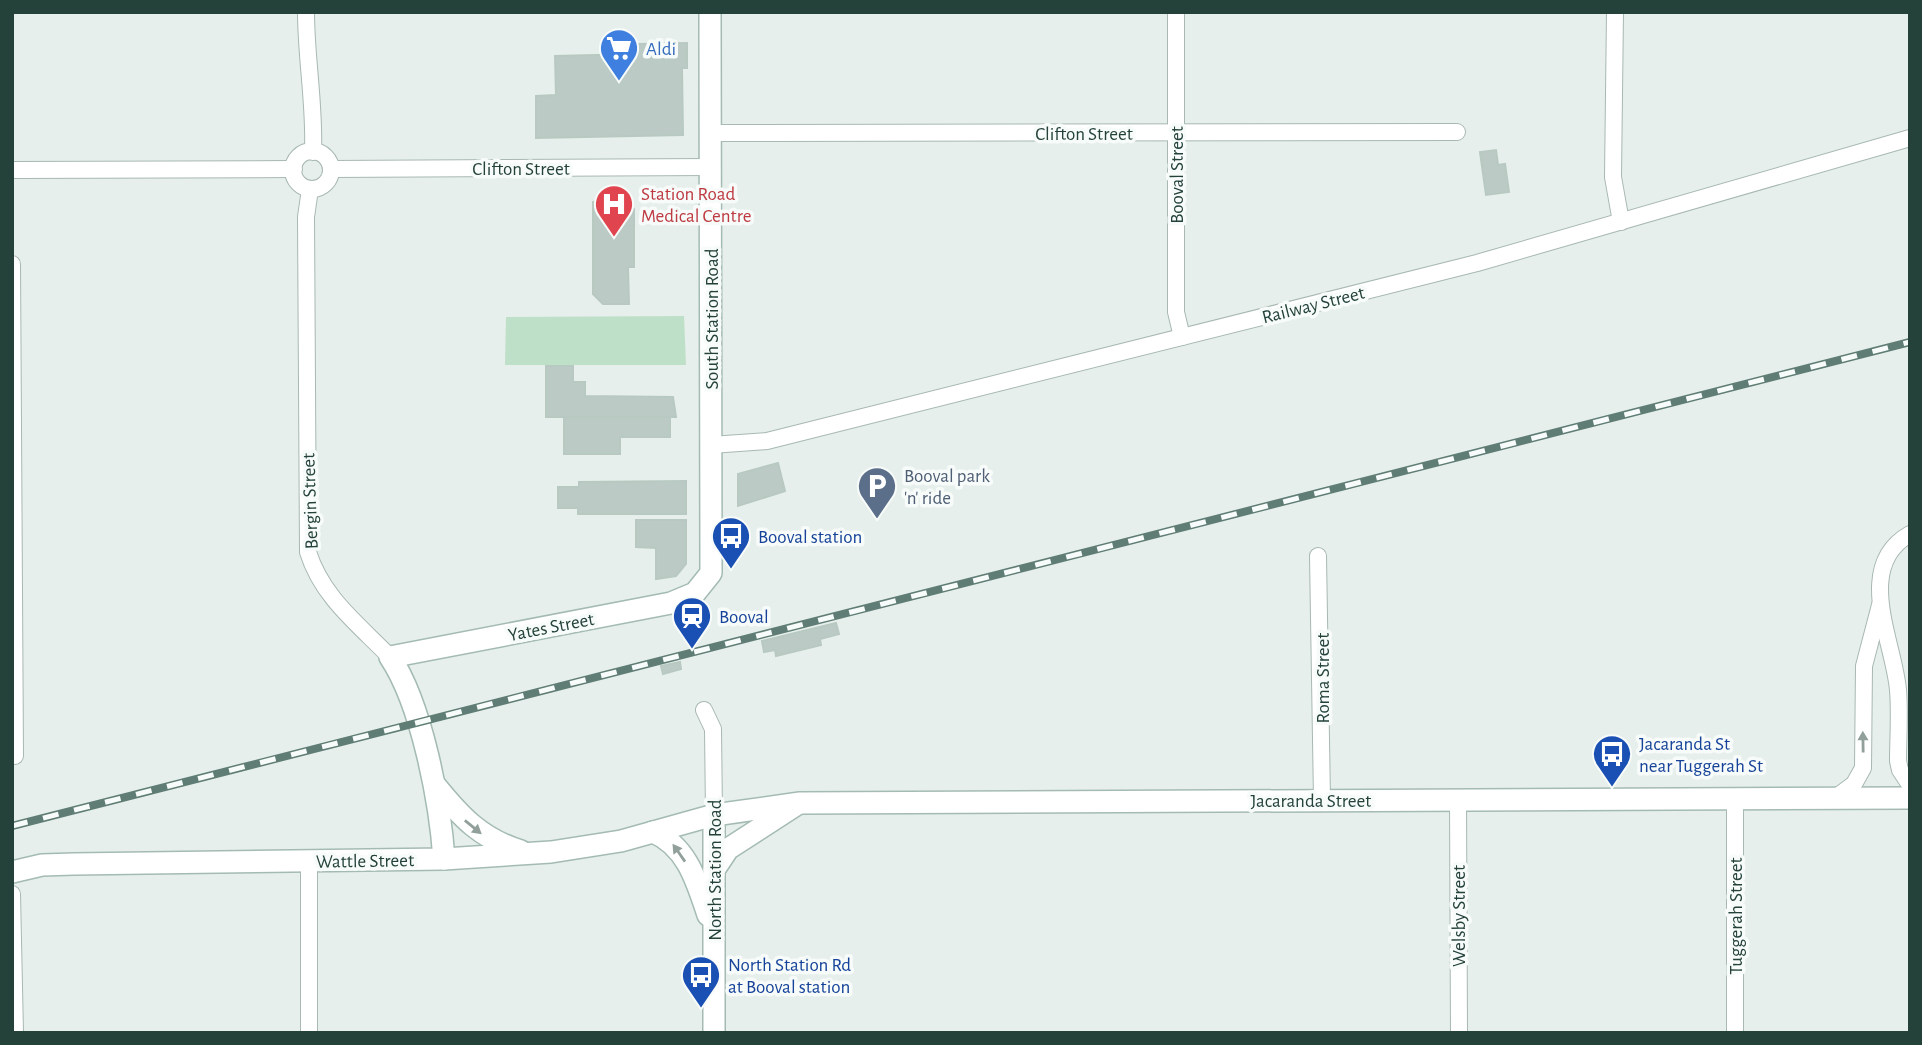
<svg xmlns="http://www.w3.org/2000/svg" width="1922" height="1045" viewBox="0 0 1922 1045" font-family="'Alegreya Sans',sans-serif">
	<rect width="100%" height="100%" fill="#e6efeb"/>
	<path fill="#bfe0c8" d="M684,316L686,365H505L506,317Z"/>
	<g fill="#bbcac4" stroke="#b8c9c2" stroke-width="2">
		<path d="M687,43V68H682L683,135L536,138V96L556,95L555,56L637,54V44Z"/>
		<path d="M1496,150L1498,165L1505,164L1509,192L1486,195L1480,152Z"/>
		<path d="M597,197H621L634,209V267H628L629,304H603L593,294V202L597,201Z"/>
		<path d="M546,366H573V382H585V396L673,397L676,417H546Z"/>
		<path d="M564,417H670V437H620V454H564Z"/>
		<path d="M778,463L785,491L738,506V474Z"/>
		<path d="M686,481V514H578V508H558V487H579V482Z"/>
		<path d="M636,520H686V564L676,576L656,579V548L636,547Z"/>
		<path d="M836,623L839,634L820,639L821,645L776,656L775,650L764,652L762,641Z"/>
		<path d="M680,662L681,669L663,674L661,666Z"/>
	</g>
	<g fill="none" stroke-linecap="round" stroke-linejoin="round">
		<g stroke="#a8b8b2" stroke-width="18">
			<g id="street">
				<path d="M306,12C306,59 315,105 313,152"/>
				<path d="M1176,12V312L1182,337"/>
				<path d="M1615,12L1613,177L1621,222"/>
				<path d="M711,133L1457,132"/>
				<circle cx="312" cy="170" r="19"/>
				<path d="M331,169L711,167"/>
				<path d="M12,170L294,169"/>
				<path d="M310,189L306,217L308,552C322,597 358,624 390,657"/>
				<path d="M12,264L15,756"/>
				<path d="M711,445L767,441L1477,263L1910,138"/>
				<path d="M1910,534C1853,566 1894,642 1898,690C1900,714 1898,738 1898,761L1900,770L1910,785"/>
				<path d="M1318,556L1322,800"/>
				<path d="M704,710L713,729L714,815"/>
				<path d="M1835,798L1854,784L1863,768L1864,666L1880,605"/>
				<path d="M1735,799V1033"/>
				<path d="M1458,800L1459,1033"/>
				<path d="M309,861V1033"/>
				<path d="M12,894L15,1033"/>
			</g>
		</g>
		<g stroke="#a4bbb3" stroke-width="24">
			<g id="secondary">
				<path d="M435,785C460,816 481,839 521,851"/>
				<path d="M714,815V1033"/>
				<path d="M653,832C687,846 697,882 708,915"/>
				<path d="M444,859C440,802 422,705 390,657L671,603L695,593L711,573L710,12"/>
				<path d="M714,870L728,849L796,805"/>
				<path d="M12,872L42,865L74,864L444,859L551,852L621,841L714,815L800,803L1910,798"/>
			</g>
		</g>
		<use href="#street" stroke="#fff" stroke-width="16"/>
		<use href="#secondary" stroke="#fff" stroke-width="21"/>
		<g stroke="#5f7d75" stroke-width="8">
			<path id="rail" d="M12,826L1910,342"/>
		</g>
		<use href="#rail" stroke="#f7fbf9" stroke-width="5" stroke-dasharray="16" stroke-linecap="butt"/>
	</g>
	<defs><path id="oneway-solid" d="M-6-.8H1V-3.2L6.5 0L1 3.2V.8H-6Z" transform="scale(1.75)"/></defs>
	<g fill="#92a09c">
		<use href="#oneway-solid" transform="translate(1863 742) rotate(-91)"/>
		<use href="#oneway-solid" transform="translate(473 827) rotate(39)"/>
		<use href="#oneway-solid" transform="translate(679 853) rotate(-125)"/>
	</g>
	<defs>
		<g id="supermarket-pin" transform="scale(2.0125)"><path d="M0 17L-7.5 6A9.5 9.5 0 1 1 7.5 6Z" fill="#3f7fe0" stroke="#f7fbf9"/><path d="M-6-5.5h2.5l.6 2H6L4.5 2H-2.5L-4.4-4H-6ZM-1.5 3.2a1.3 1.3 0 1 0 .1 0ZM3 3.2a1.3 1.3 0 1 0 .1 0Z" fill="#fff"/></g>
		<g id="hospital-pin" transform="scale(2.0125)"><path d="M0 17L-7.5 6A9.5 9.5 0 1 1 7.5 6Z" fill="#e0444e" stroke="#f7fbf9"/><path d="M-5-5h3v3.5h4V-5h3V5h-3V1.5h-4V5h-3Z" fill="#fff"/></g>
		<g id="parking-pin" transform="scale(2.0125)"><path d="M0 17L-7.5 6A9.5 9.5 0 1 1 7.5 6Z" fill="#5c6f8a" stroke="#f7fbf9"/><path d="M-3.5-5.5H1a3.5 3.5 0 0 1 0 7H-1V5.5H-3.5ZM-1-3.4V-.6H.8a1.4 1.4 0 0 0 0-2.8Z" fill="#fff"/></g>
		<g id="bus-pin" transform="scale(2.0125)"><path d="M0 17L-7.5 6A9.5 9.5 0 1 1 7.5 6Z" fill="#1a4fb4" stroke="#f7fbf9"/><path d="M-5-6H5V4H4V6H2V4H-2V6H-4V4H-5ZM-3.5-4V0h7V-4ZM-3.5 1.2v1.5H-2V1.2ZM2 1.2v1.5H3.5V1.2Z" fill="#fff"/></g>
		<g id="station-pin" transform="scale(2.0125)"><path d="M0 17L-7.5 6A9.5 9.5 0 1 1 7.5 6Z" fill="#1a4fb4" stroke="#f7fbf9"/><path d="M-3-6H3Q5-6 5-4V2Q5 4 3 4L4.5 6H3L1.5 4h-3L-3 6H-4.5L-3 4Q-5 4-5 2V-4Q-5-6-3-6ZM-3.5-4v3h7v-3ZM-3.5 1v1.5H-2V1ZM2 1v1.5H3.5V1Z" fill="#fff"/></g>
	</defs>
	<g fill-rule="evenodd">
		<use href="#supermarket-pin" x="619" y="48"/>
		<use href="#hospital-pin" x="614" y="204"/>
		<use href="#parking-pin" x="877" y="486"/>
		<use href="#bus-pin" x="731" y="536"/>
		<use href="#station-pin" x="692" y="616"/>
		<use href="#bus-pin" x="1612" y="754"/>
		<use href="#bus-pin" x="701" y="975"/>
	</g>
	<g text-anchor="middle" stroke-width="7" stroke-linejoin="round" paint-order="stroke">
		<g font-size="19" fill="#366cbe" stroke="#f7fbf9" text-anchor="start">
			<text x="646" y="55">Aldi</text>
		</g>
		<g font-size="19" fill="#24423a" stroke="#f7fbf9">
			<text x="1084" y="140">Clifton Street</text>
			<text x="521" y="175">Clifton Street</text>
			<text transform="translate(1176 175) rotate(-90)" y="7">Booval Street</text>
			<text transform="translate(1313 304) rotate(-14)" y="7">Railway Street</text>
			<text transform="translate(711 319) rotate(-90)" y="7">South Station Road</text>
			<text transform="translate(309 501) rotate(-92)" y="7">Bergin Street</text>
			<text transform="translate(551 626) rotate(-11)" y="7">Yates Street</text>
			<text transform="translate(1322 678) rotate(-90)" y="7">Roma Street</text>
			<text x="1311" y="807">Jacaranda Street</text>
			<text transform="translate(365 860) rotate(-1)" y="7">Wattle Street</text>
			<text transform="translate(714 870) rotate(-90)" y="7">North Station Road</text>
			<text transform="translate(1458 916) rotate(-90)" y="7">Welsby Street</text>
			<text transform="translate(1735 916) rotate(-90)" y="7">Tuggerah Street</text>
		</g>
		<g font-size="19" fill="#be3a42" stroke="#f7fbf9" text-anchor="start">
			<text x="641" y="200">Station Road<tspan x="641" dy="22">Medical Centre</tspan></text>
		</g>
		<g font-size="19" fill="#4e5e75" stroke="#f7fbf9" text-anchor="start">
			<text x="904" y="482">Booval park<tspan x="904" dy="22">'n' ride</tspan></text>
		</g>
		<g font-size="19" fill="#164399" stroke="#f7fbf9" text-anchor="start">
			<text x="758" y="543">Booval station</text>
			<text x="719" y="623">Booval</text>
			<text x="1639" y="750">Jacaranda St<tspan x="1639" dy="22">near Tuggerah St</tspan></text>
			<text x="728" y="971">North Station Rd<tspan x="728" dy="22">at Booval station</tspan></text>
		</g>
	</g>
	<rect width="1922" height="1045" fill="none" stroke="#24423a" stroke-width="28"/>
</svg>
